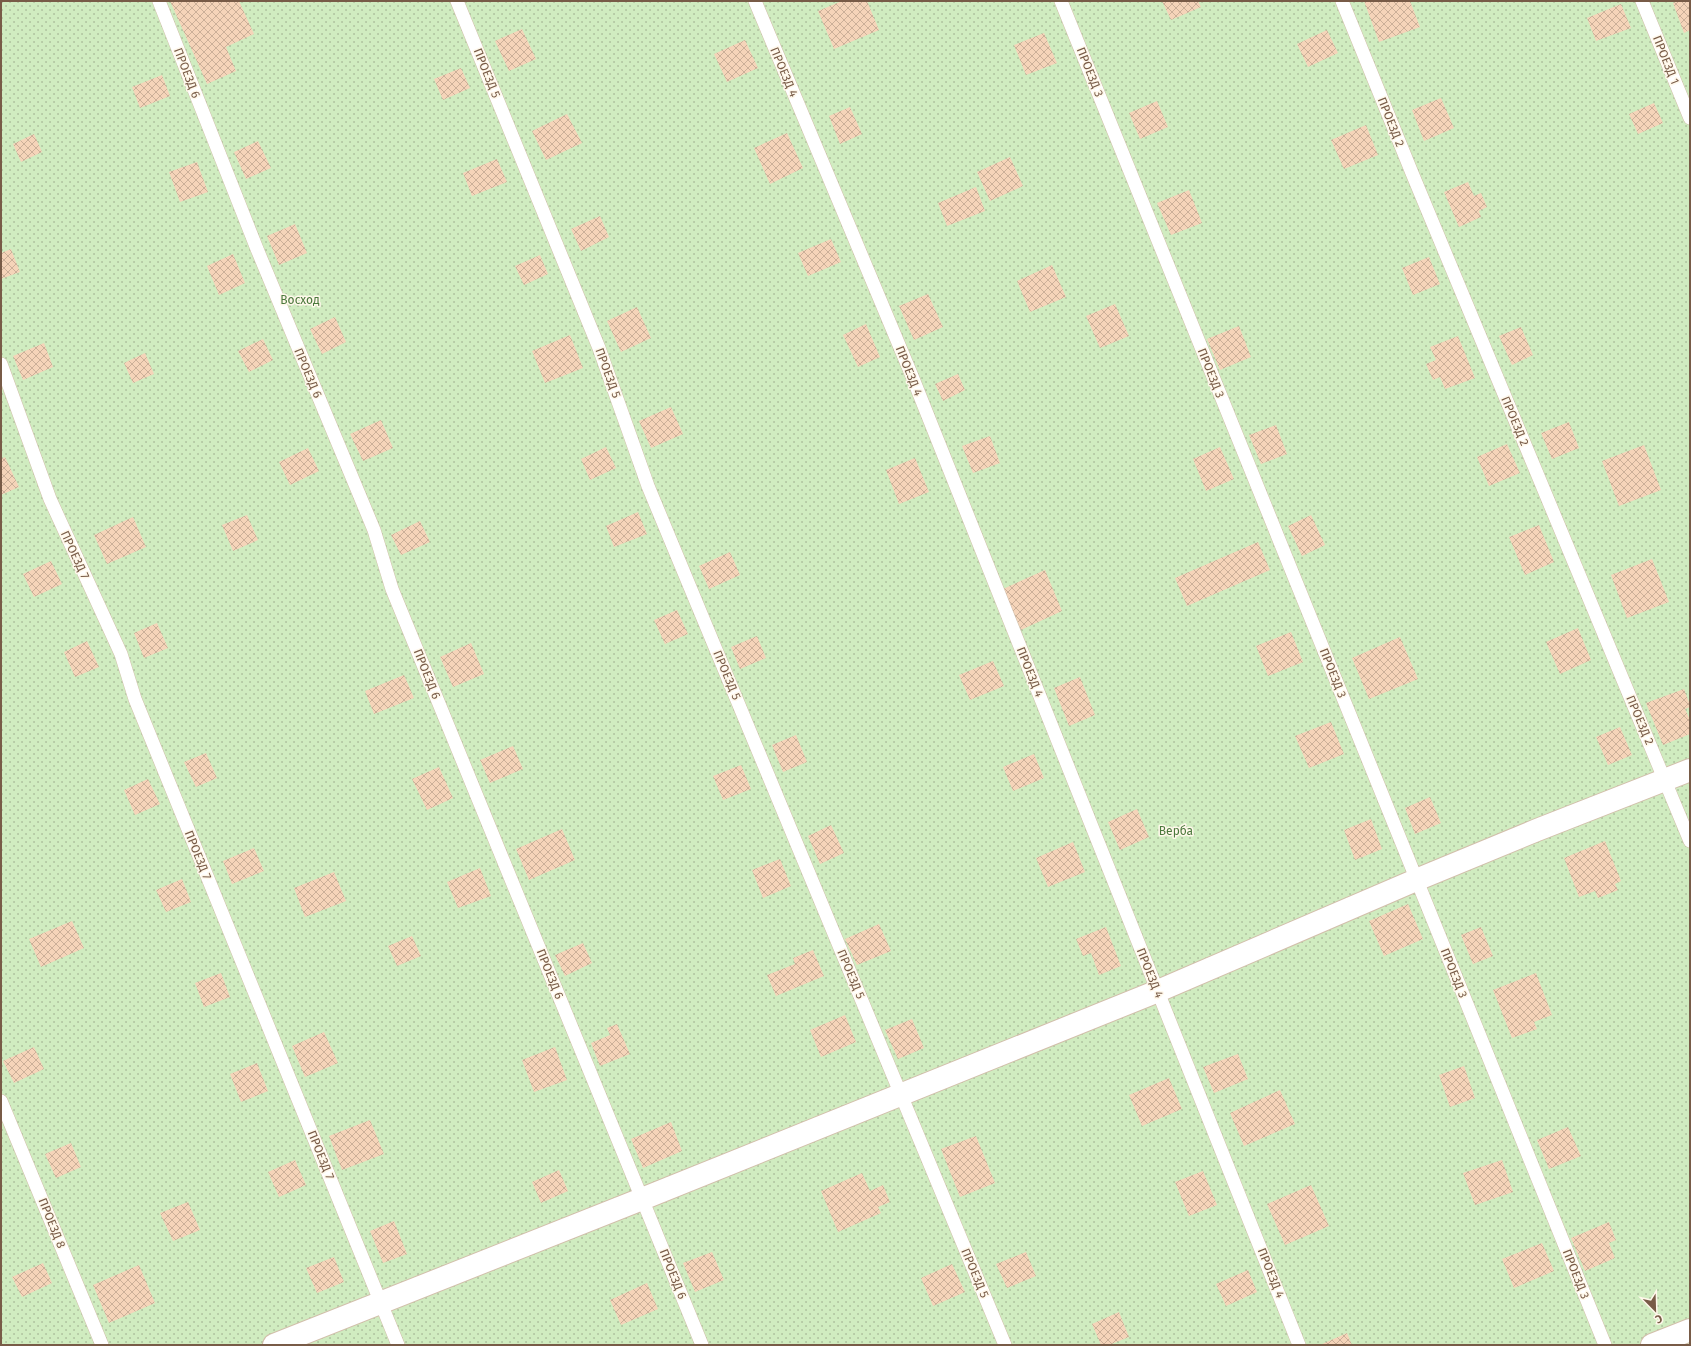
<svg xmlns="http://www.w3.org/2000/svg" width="1691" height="1346" viewBox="0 0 1691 1346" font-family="'Fira Sans',sans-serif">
	<defs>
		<pattern id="garden-dots" width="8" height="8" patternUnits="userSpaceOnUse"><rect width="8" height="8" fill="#d0ecc0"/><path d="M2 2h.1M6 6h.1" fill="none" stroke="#aec29e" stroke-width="1.8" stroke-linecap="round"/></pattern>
		<pattern id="building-cross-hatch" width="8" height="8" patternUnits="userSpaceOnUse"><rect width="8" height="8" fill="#f5d4b9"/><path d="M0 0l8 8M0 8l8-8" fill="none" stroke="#cbaf98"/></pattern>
	</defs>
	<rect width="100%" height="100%" fill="#fef5e3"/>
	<rect fill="url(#garden-dots)" x="1" y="1" width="1689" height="1344"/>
	<g fill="url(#building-cross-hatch)">
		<path d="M170,1H239L254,34L226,47L236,71L207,84Z"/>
		<path d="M842,1H867L879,30L834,49L818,11Z"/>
		<path d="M1162,1H1198L1201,7L1171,20Z"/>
		<path d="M1364,1H1410L1420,27L1379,42Z"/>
		<path d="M1678,1H1690V30L1684,33L1673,3Z"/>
		<path d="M1621,4L1631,28L1596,41L1587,18Z"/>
		<path d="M522,29L536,59L509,71L495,41Z"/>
		<path d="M1327,30L1338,53L1308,67L1297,44Z"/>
		<path d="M1044,33L1057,63L1026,75L1014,45Z"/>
		<path d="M745,40L758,68L727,82L714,54Z"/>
		<path d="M461,68L470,88L443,100L434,79Z"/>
		<path d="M162,75L170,96L140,108L132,87Z"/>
		<path d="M1441,98L1454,128L1424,141L1412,110Z"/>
		<path d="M1157,101L1168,127L1140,139L1129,113Z"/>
		<path d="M1654,103L1663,123L1638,134L1629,114Z"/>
		<path d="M850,107L862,134L840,144L829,116Z"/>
		<path d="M567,114L582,143L546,160L532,131Z"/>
		<path d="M1366,125L1378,155L1344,169L1331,140Z"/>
		<path d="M787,133L803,168L770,184L754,148Z"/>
		<path d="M34,134L42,152L21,162L13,144Z"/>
		<path d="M258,141L271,168L246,179L234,152Z"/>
		<path d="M1010,157L1023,186L990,201L977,172Z"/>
		<path d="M497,159L507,182L472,196L463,173Z"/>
		<path d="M197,162L208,192L180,202L169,172Z"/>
		<path d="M1468,182L1474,196L1481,193L1487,207L1479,211L1481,217L1459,227L1444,192Z"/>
		<path d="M976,187L985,211L947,226L938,203Z"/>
		<path d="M1189,190L1202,223L1171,235L1157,203Z"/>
		<path d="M600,216L609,237L581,251L571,229Z"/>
		<path d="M295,224L307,253L279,265L267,236Z"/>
		<path d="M831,239L841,262L808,276L798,253Z"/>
		<path d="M11,249L20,272L1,279V253Z"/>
		<path d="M233,254L245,283L219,295L207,266Z"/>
		<path d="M540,255L548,274L524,285L515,266Z"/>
		<path d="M1429,257L1440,284L1413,295L1402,268Z"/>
		<path d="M1052,265L1066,297L1030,312L1017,281Z"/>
		<path d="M928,294L943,327L914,340L899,306Z"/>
		<path d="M1115,304L1129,336L1100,348L1086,316Z"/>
		<path d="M637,307L651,338L621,352L607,321Z"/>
		<path d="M335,317L346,342L322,354L310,329Z"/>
		<path d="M866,324L880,357L858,367L843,335Z"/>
		<path d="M1239,326L1251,357L1220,370L1207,339Z"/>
		<path d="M1521,327L1533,355L1512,365L1499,336Z"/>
		<path d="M570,335L583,368L545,383L532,351Z"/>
		<path d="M1458,336L1475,378L1445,389L1440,377L1433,380L1426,364L1436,360L1430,347Z"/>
		<path d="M263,339L273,360L249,372L238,351Z"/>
		<path d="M44,343L53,367L23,380L13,356Z"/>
		<path d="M145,353L154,374L133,383L124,363Z"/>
		<path d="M958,374L965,390L943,401L935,384Z"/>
		<path d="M671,407L683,434L651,448L639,421Z"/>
		<path d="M381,420L393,448L363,461L350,434Z"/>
		<path d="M1569,422L1579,448L1552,459L1541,433Z"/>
		<path d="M1276,425L1287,454L1261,464L1249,435Z"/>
		<path d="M990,436L1000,463L973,473L962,446Z"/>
		<path d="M1507,444L1520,473L1489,486L1477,457Z"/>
		<path d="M1644,445L1661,490L1619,506L1602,461Z"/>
		<path d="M606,447L616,468L590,480L581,459Z"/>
		<path d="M1220,447L1234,479L1206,491L1193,459Z"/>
		<path d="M308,448L319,471L290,485L279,462Z"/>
		<path d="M5,457L19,487L1,495V459Z"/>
		<path d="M915,458L929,492L899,504L886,470Z"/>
		<path d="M638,512L647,534L614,547L606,526Z"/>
		<path d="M247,515L258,540L233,551L222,525Z"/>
		<path d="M1311,515L1325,545L1302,556L1288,526Z"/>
		<path d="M133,517L146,547L107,564L94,535Z"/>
		<path d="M420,521L430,542L401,555L391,535Z"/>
		<path d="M1539,525L1554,562L1525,575L1509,537Z"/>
		<path d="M1258,542L1270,570L1187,606L1175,578Z"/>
		<path d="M730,552L740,575L709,589L699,566Z"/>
		<path d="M1652,559L1669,602L1627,618L1611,575Z"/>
		<path d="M51,561L62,584L34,597L23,574Z"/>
		<path d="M1045,570L1062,611L1021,630L1003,589Z"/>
		<path d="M677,610L688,634L665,644L654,620Z"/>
		<path d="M157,623L168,648L144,658L134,633Z"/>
		<path d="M1578,628L1591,660L1560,674L1546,642Z"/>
		<path d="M1291,632L1303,662L1268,676L1256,646Z"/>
		<path d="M757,636L766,658L740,669L731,647Z"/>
		<path d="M1400,637L1418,679L1369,699L1352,658Z"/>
		<path d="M87,641L99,667L75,677L64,652Z"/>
		<path d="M471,643L484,674L453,687L440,657Z"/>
		<path d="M993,661L1004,686L970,700L959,675Z"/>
		<path d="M404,675L414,698L374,714L365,691Z"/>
		<path d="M1080,677L1095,715L1069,726L1054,688Z"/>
		<path d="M1684,689L1690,705V707L1685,709L1690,720V734L1663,745L1646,703Z"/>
		<path d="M1331,722L1344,754L1309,768L1295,736Z"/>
		<path d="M1620,727L1632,755L1608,765L1596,737Z"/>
		<path d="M796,735L807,762L783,772L772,745Z"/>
		<path d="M513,746L523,769L490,783L480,760Z"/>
		<path d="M206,753L217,778L196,787L184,762Z"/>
		<path d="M1034,754L1044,778L1013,791L1003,767Z"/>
		<path d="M741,765L751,789L723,800L713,776Z"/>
		<path d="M439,767L453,798L427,810L412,779Z"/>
		<path d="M148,779L160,804L135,815L124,790Z"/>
		<path d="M1430,797L1441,823L1415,834L1405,808Z"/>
		<path d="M1137,809L1149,837L1120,850L1108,822Z"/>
		<path d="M1371,819L1382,849L1355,860L1344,830Z"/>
		<path d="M831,825L844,853L820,864L808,836Z"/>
		<path d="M562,829L575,860L529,880L516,849Z"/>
		<path d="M1605,841L1621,881L1615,884L1618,890L1598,898L1595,891L1579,897L1564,858Z"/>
		<path d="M1073,842L1085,872L1048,887L1036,858Z"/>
		<path d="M254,848L264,871L232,884L223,861Z"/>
		<path d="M780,859L791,886L763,898L752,870Z"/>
		<path d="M480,868L491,896L458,908L447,882Z"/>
		<path d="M334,872L346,901L305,917L294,888Z"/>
		<path d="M182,879L191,902L166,912L156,890Z"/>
		<path d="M1408,904L1423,939L1384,956L1369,921Z"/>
		<path d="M72,921L84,948L41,967L29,939Z"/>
		<path d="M879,924L891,951L857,965L845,939Z"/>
		<path d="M1106,927L1121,966L1099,975L1091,953L1083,956L1076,939Z"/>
		<path d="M1481,927L1493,956L1473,964L1461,935Z"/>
		<path d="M412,936L421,956L397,966L388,946Z"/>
		<path d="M583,943L592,963L565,976L555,955Z"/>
		<path d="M813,950L824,976L776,996L767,975L795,964L793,958Z"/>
		<path d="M221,973L230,997L204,1007L195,983Z"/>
		<path d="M1536,973L1552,1015L1534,1022L1537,1029L1512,1038L1493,990Z"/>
		<path d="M845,1015L856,1042L821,1057L810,1030Z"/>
		<path d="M912,1019L924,1048L898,1059L885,1030Z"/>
		<path d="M617,1024L630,1054L600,1066L591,1043L610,1035L607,1028Z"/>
		<path d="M324,1032L338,1063L305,1077L292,1046Z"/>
		<path d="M34,1047L44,1069L14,1083L3,1061Z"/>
		<path d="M555,1047L567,1080L534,1092L522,1060Z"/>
		<path d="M1238,1054L1248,1079L1214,1093L1203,1067Z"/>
		<path d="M257,1063L268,1091L241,1102L230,1074Z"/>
		<path d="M1464,1066L1475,1098L1450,1107L1439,1075Z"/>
		<path d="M1169,1078L1182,1109L1142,1126L1129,1095Z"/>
		<path d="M1280,1090L1295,1124L1244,1146L1230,1113Z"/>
		<path d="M370,1120L384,1154L342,1170L329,1136Z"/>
		<path d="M671,1122L682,1151L643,1168L631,1139Z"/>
		<path d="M1568,1127L1581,1156L1549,1169L1537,1140Z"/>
		<path d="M976,1136L995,1183L960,1197L941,1149Z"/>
		<path d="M71,1143L81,1167L56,1178L45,1154Z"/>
		<path d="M295,1160L306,1185L279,1197L268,1172Z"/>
		<path d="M1502,1160L1513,1192L1475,1205L1463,1173Z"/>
		<path d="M559,1170L568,1191L541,1203L532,1182Z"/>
		<path d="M1203,1171L1217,1205L1189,1216L1175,1182Z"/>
		<path d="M862,1173L870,1191L883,1185L890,1202L878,1207L881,1213L838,1232L821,1191Z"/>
		<path d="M1311,1185L1329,1226L1285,1245L1267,1204Z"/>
		<path d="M188,1202L200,1230L173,1241L160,1213Z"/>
		<path d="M394,1221L407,1254L383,1263L370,1231Z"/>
		<path d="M1609,1222L1616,1240L1609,1243L1615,1258L1585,1271L1571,1238Z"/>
		<path d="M1542,1243L1554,1271L1514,1288L1502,1259Z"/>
		<path d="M712,1252L724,1280L695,1292L683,1263Z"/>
		<path d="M1026,1252L1036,1276L1007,1288L996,1264Z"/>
		<path d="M334,1257L344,1282L317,1293L306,1268Z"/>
		<path d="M43,1263L52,1283L22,1297L12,1277Z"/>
		<path d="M952,1264L965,1292L933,1306L921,1278Z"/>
		<path d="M139,1265L155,1303L109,1323L93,1285Z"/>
		<path d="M1248,1270L1257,1292L1226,1306L1216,1284Z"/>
		<path d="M647,1283L658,1309L621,1325L610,1300Z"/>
		<path d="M1119,1312L1129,1337L1109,1345H1101L1092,1324Z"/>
		<path d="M1347,1333L1352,1345H1320Z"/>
	</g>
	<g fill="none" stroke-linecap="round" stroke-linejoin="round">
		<g stroke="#d2bfab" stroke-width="14">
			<g id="lane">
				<path d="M159,1L257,249L374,530L392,589L702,1345"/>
				<path d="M457,1L599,348L648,486L1005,1345"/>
				<path d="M755,1L912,376L1299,1345"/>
				<path d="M1061,1L1605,1345"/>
				<path d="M1342,1L1412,173L1690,841"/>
				<path d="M1642,1L1690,118"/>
				<path d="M1,364L50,499L121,654L135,699L398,1345"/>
				<path d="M1,1101L102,1345"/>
			</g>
		</g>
		<g stroke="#d2bfab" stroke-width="24">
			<g id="street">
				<path d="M274,1345L642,1199L1158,991L1416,880L1537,830L1690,770"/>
				<path d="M1652,1345L1690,1330"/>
			</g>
		</g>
		<use href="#lane" stroke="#fff" stroke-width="13"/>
		<use href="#street" stroke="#fff" stroke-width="22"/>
	</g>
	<g text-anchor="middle" stroke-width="3" stroke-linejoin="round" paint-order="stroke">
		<g font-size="12" fill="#785b47" stroke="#fff8eb">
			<text transform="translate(1666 60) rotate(68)" y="4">ПРОЕЗД 1</text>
			<text transform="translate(784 72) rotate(67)" y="4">ПРОЕЗД 4</text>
			<text transform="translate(1090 72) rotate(68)" y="4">ПРОЕЗД 3</text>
			<text transform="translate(187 73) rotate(69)" y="4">ПРОЕЗД 6</text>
			<text transform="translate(487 73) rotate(68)" y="4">ПРОЕЗД 5</text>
			<text transform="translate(1391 122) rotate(68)" y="4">ПРОЕЗД 2</text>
			<text transform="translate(909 371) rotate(68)" y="4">ПРОЕЗД 4</text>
			<text transform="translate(308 373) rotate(67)" y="4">ПРОЕЗД 6</text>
			<text transform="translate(608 373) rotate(70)" y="4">ПРОЕЗД 5</text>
			<text transform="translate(1211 373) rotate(68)" y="4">ПРОЕЗД 3</text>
			<text transform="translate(1515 421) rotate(67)" y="4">ПРОЕЗД 2</text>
			<text transform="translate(75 555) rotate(65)" y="4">ПРОЕЗД 7</text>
			<text transform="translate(1030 672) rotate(68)" y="4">ПРОЕЗД 4</text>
			<text transform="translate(1333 673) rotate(68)" y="4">ПРОЕЗД 3</text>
			<text transform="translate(427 674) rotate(68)" y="4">ПРОЕЗД 6</text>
			<text transform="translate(727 675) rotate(67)" y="4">ПРОЕЗД 5</text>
			<text transform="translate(1640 720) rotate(67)" y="4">ПРОЕЗД 2</text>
			<text transform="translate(198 855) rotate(68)" y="4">ПРОЕЗД 7</text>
			<text transform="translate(1150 973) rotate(68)" y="4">ПРОЕЗД 4</text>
			<text transform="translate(1454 973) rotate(68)" y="4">ПРОЕЗД 3</text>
			<text transform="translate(550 974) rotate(68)" y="4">ПРОЕЗД 6</text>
			<text transform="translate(851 974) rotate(67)" y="4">ПРОЕЗД 5</text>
			<text transform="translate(321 1155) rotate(68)" y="4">ПРОЕЗД 7</text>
			<text transform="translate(52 1223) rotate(68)" y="4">ПРОЕЗД 8</text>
			<text transform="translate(975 1273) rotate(67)" y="4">ПРОЕЗД 5</text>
			<text transform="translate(1271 1273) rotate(68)" y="4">ПРОЕЗД 4</text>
			<text transform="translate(673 1274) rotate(68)" y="4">ПРОЕЗД 6</text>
			<text transform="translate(1576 1274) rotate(68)" y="4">ПРОЕЗД 3</text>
		</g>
		<g font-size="12" fill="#4b793c" stroke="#fff8eb">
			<text x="300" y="304">Восход</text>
			<text x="1176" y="835">Верба</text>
		</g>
	</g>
	<rect width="1691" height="1346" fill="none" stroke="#785b47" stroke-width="4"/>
	<g transform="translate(1655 1310) rotate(157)" stroke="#fff8eb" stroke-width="3" paint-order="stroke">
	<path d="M0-3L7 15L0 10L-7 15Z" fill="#785b47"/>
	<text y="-6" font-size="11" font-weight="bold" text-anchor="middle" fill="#785b47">С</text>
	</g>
</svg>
